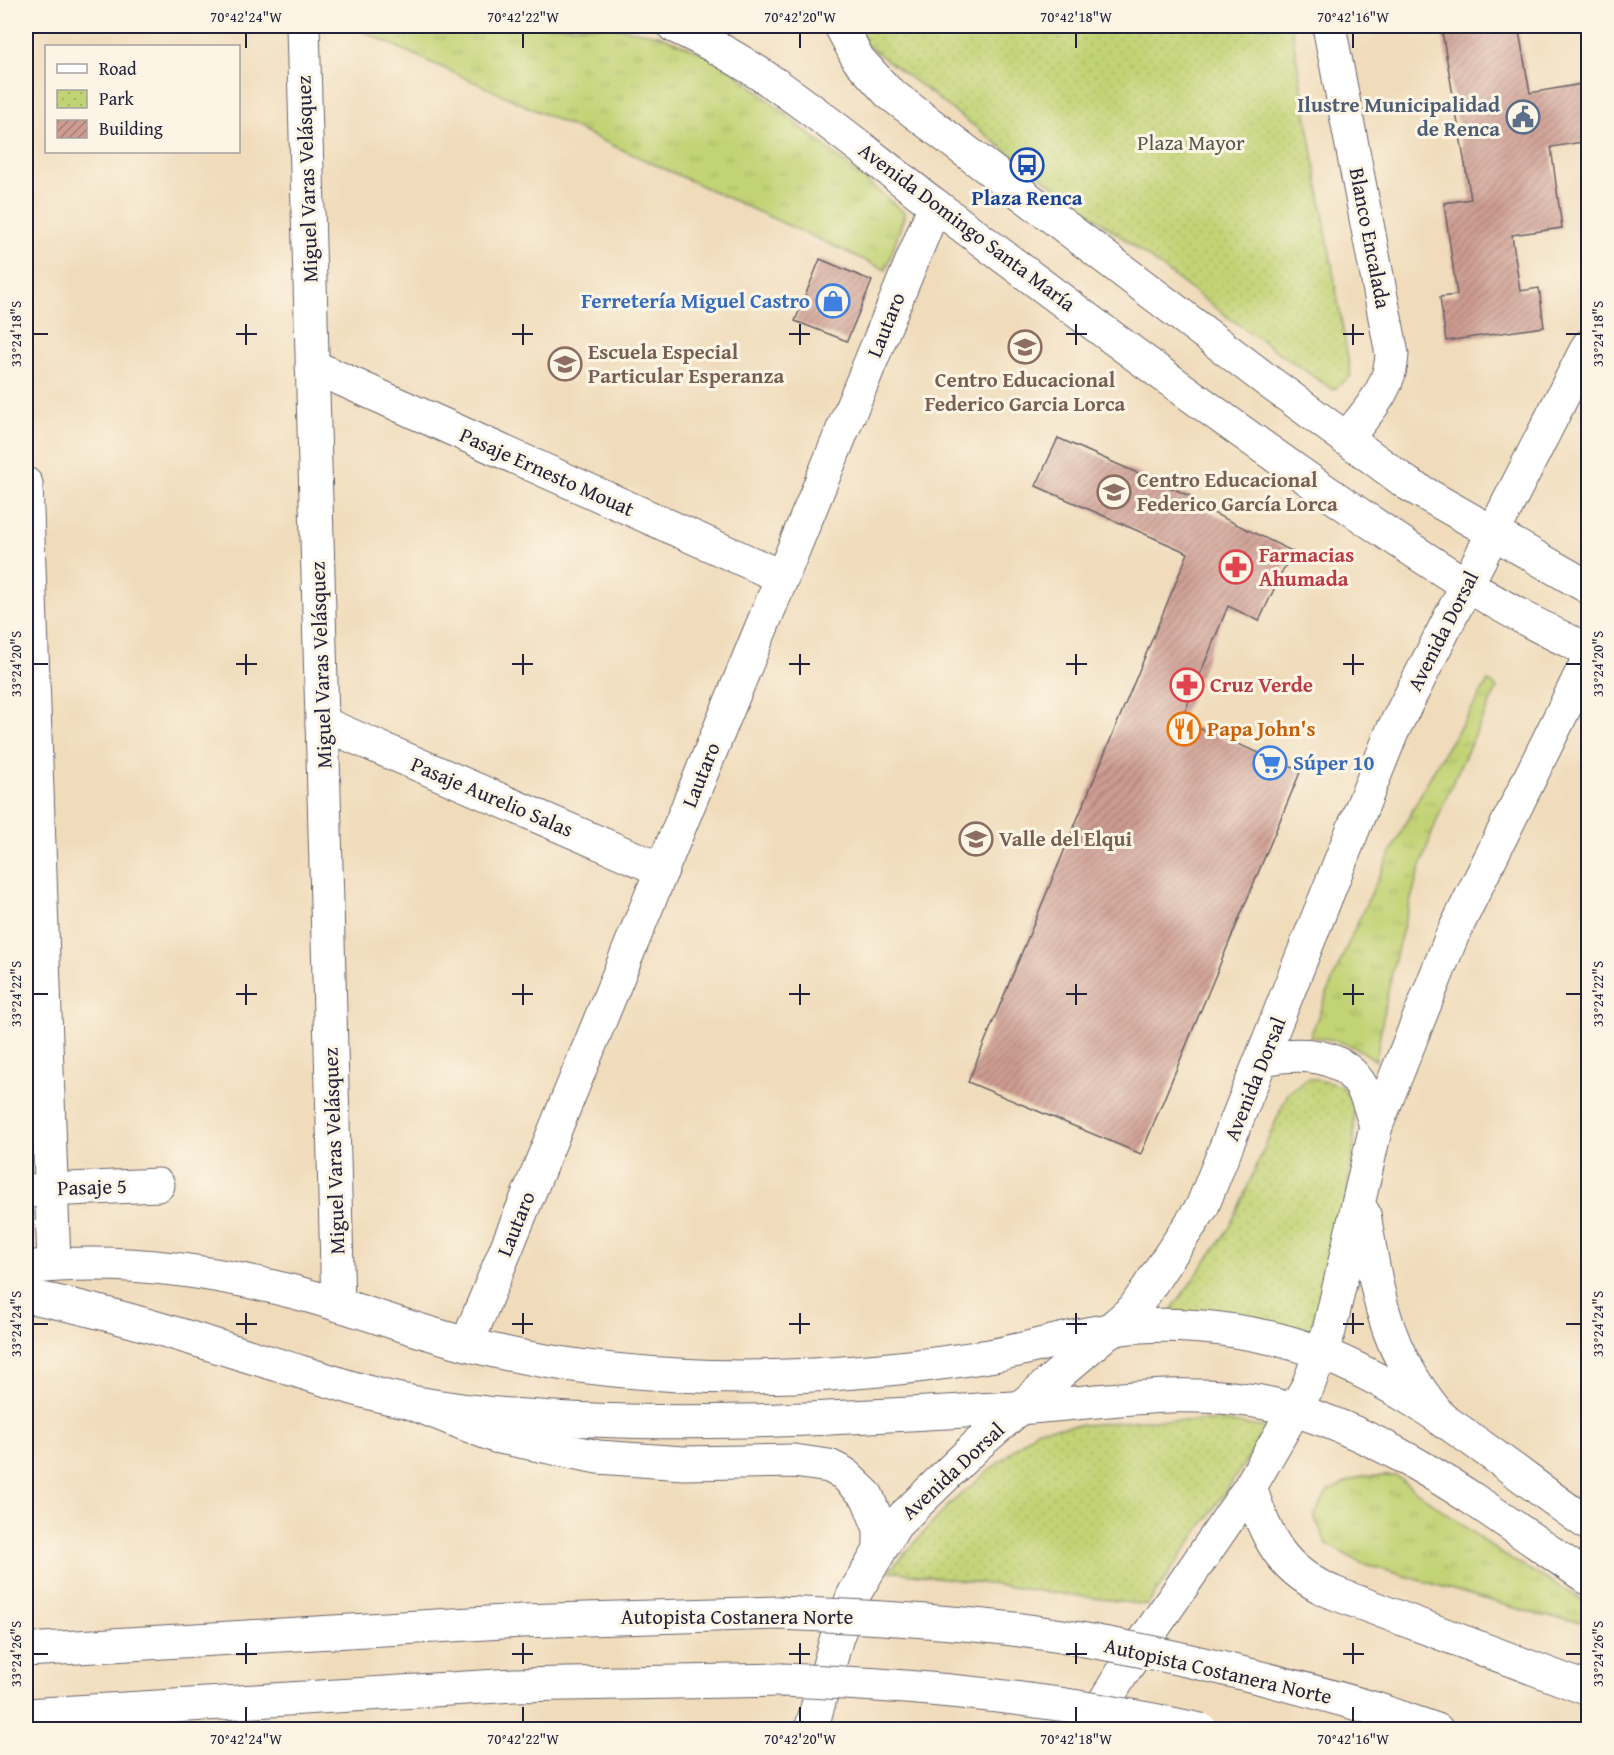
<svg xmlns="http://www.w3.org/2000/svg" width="1614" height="1755" viewBox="0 0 1614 1755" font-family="'Gentium Book Plus',serif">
	<defs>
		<pattern id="grass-tufts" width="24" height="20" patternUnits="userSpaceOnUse" patternTransform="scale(1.5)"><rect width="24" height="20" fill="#c2d375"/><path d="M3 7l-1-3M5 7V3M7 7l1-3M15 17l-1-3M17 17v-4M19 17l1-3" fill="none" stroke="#a6b566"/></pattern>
		<pattern id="park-dots" width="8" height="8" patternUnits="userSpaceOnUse" patternTransform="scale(1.5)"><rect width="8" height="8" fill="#c2d375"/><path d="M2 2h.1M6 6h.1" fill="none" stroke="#a6b566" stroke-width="1.8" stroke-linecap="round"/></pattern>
		<pattern id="building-hatch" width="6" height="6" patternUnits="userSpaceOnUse" patternTransform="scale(1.5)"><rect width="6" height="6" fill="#ce9c91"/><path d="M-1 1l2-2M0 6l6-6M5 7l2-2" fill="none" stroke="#a77f78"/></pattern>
	</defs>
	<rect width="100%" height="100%" fill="#fcf5e5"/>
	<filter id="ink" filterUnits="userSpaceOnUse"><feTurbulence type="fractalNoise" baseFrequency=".0167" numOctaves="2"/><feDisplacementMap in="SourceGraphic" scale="12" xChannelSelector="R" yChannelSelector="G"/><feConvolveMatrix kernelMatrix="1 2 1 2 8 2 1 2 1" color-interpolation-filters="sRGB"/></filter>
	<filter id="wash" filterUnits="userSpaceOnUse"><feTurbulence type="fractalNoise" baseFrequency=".008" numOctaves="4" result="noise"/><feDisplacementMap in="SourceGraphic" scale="24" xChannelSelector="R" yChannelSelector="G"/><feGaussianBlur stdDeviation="1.35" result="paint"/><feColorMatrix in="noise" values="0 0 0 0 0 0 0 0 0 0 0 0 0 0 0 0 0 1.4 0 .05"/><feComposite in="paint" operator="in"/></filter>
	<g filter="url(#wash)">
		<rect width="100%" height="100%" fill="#f0dcbb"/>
		<g fill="url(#grass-tufts)" stroke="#727a58" stroke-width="1.5">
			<path d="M351,26H607L659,35L721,61L905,213L886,270Z"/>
			<path d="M1488,681L1497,688C1473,741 1444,795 1426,851C1403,920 1386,989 1376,1061C1356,1045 1335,1038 1310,1037C1344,947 1385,860 1431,775C1448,743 1471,713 1488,681Z"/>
			<path d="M1361,1476H1396L1502,1554L1588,1603V1623L1539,1615L1361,1563L1327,1544L1314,1516L1328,1491Z"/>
		</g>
		<g fill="url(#park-dots)" stroke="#727a58" stroke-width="1.5">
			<path d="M855,26H1291L1351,376L1333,390L1229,318L860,40Z"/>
			<path d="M1309,1078L1342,1086L1354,1107V1145L1340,1237L1308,1339L1165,1319L1230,1227L1288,1093Z"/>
			<path d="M1143,1420L1219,1421L1269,1428L1147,1605L889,1571L950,1504L1038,1429Z"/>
		</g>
		<g id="blocks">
			<g fill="url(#building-hatch)">
				<path d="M1441,26H1518L1530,93L1588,83V141L1551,147L1562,228L1512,235L1520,291L1539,288L1544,327L1446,341L1440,297L1457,295L1444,203L1471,199Z"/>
				<path d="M820,259L872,281L847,341L795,321Z"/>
				<path d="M1058,438L1192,497L1190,502L1292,551L1259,621L1228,606L1181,721L1301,770L1141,1154L968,1082L1188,553L1036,486Z"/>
			</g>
		</g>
	</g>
	<g filter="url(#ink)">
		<use href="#blocks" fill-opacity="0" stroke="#6a6368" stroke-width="1.5"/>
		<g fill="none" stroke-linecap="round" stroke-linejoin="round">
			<g stroke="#6a6368" stroke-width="35">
				<g id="minor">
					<path d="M303,26L338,1305"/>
					<path d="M1329,26L1392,354C1391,389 1367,412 1346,439"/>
					<path d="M312,366L782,577"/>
					<path d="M26,484L54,1264"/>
					<path d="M322,723L662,870"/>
					<path d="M26,1191L158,1185"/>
					<path d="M467,1344L935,205"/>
				</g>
			</g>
			<g stroke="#6a6368" stroke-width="35">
				<g id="tertiary">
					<path d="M26,1268C114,1257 208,1270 294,1292C352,1307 409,1329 467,1344C536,1363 607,1371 678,1375C777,1381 890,1372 989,1356C1029,1349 1068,1336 1109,1330C1165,1320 1225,1327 1280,1340C1391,1368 1495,1459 1588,1524"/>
					<path d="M26,1296C119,1313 210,1345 301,1372C337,1383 374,1396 411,1402C449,1409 487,1414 525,1416C688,1429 852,1417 1015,1408C1101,1403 1190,1385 1275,1405C1391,1433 1492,1513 1588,1578"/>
				</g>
			</g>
			<g stroke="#6a6368" stroke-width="35">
				<g id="secondary">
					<path d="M674,26C771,70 851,142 935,205C1058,298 1182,391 1308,479C1398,541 1488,605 1588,650"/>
					<path d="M841,26L858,59L888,92L1269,382L1408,484L1588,587"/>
				</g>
			</g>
			<g stroke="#6a6368" stroke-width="35">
				<g id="primary">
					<path d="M1262,1059C1300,1052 1344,1051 1364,1091C1369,1101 1372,1114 1376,1126"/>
					<path d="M1364,1214C1374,1271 1380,1328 1412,1377C1421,1393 1433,1407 1444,1422"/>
					<path d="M409,1402L495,1436L598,1457L683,1463L794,1461L829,1466L843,1473L867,1496L880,1529V1547"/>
					<path d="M811,1730L837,1637L853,1596L895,1525L977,1445L1134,1309L1202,1207L1392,732L1588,346"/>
					<path d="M1087,1730L1121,1675L1250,1487L1308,1386L1329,1331L1376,1126L1452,936L1588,660"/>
				</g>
			</g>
			<g stroke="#6a6368" stroke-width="35">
				<g id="motorway">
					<path d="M1250,1487C1267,1539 1281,1571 1334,1593L1588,1689"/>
					<path d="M26,1650L522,1621L778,1613"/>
					<path d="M1376,1709L1437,1730"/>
					<path d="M26,1715L514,1685L781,1680"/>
				</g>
			</g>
			<use href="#minor" stroke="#fff" stroke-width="33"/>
			<use href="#tertiary" stroke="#fff" stroke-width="33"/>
			<use href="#secondary" stroke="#fff" stroke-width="33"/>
			<use href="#primary" stroke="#fff" stroke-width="33"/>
			<use href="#motorway" stroke="#fff" stroke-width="33"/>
			<g stroke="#6a6368" stroke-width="35" stroke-linecap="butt">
				<g id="motorway-bridge">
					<path d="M778,1613C857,1616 935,1620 1013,1629C1136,1645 1257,1675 1376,1709"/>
					<path d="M781,1680C923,1685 1062,1699 1201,1730"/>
				</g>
			</g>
			<use href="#motorway-bridge" stroke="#fff" stroke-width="33"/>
		</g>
	</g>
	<path fill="none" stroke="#22223b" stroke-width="2" d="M246,33V48M523,33V48M800,33V48M1076,33V48M1353,33V48M246,324V345M523,324V345M800,324V345M1076,324V345M1353,324V345M33,334H48M236,334H257M512,334H533M789,334H810M1066,334H1087M1343,334H1364M1566,334H1581M246,654V675M523,654V675M800,654V675M1076,654V675M1353,654V675M33,664H48M236,664H257M512,664H533M789,664H810M1066,664H1087M1343,664H1364M1566,664H1581M246,984V1005M523,984V1005M800,984V1005M1076,984V1005M1353,984V1005M33,994H48M236,994H257M512,994H533M789,994H810M1066,994H1087M1343,994H1364M1566,994H1581M246,1313V1334M523,1313V1334M800,1313V1334M1076,1313V1334M1353,1313V1334M33,1324H48M236,1324H257M512,1324H533M789,1324H810M1066,1324H1087M1343,1324H1364M1566,1324H1581M246,1643V1664M523,1643V1664M800,1643V1664M1076,1643V1664M1353,1643V1664M33,1654H48M236,1654H257M512,1654H533M789,1654H810M1066,1654H1087M1343,1654H1364M1566,1654H1581M246,1707V1722M523,1707V1722M800,1707V1722M1076,1707V1722M1353,1707V1722"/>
	<defs>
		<g id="civic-ring" transform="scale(1.725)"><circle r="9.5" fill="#fcf5e5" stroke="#5c6f8a" stroke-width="1.5"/><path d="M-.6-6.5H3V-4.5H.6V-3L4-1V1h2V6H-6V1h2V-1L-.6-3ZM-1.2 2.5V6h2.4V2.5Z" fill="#5c6f8a"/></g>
		<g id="bus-ring" transform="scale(1.725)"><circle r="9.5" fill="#fcf5e5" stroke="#1a4fb4" stroke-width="1.5"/><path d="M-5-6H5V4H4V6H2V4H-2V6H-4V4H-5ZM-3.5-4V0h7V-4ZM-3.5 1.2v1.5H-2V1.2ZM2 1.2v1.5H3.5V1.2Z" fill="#1a4fb4"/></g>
		<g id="shop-ring" transform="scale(1.725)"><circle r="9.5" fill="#fcf5e5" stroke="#3f7fe0" stroke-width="1.5"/><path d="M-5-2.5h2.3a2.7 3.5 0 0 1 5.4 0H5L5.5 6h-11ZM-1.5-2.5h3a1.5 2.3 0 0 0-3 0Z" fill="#3f7fe0"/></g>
		<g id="school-ring" transform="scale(1.725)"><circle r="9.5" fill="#fcf5e5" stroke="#8d6e63" stroke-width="1.5"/><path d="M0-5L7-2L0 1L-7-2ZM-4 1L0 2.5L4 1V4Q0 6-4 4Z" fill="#8d6e63"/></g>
		<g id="pharmacy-ring" transform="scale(1.725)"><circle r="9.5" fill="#fcf5e5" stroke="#e0444e" stroke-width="1.5"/><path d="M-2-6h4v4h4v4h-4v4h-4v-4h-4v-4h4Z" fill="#e0444e"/></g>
		<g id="restaurant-ring" transform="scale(1.725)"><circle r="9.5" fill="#fcf5e5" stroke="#e8710a" stroke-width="1.5"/><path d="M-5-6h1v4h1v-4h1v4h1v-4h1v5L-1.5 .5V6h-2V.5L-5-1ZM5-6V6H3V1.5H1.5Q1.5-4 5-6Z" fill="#e8710a"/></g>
		<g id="supermarket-ring" transform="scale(1.725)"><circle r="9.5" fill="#fcf5e5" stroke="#3f7fe0" stroke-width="1.5"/><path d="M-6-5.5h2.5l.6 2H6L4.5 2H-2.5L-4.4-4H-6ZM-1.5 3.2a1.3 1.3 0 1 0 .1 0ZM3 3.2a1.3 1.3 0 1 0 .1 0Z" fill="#3f7fe0"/></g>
	</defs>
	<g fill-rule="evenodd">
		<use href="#civic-ring" x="1523" y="117"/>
		<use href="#bus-ring" x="1027" y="165"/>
		<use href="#shop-ring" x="833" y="301"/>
		<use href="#school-ring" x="1025" y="347"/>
		<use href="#school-ring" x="565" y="364"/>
		<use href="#school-ring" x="1114" y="492"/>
		<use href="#pharmacy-ring" x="1236" y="567"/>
		<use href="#pharmacy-ring" x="1187" y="685"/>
		<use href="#restaurant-ring" x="1184" y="729"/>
		<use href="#supermarket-ring" x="1270" y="763"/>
		<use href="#school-ring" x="976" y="839"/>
	</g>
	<g text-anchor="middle" stroke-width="6" stroke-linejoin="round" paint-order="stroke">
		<g font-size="21" font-weight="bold" fill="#4e5e75" stroke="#fcf5e5" text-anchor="end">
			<text x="1500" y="112">Ilustre Municipalidad<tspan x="1500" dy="24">de Renca</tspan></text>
		</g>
		<g font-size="21" fill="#52574c" stroke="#fcf5e5">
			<text x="1191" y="150">Plaza Mayor</text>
		</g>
		<g font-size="21" fill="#22223b" stroke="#fcf5e5">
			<text transform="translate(307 179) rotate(-92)" y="7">Miguel Varas Velásquez</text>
			<text transform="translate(967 227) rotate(37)" y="7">Avenida Domingo Santa María</text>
			<text transform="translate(1370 238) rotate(79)" y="7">Blanco Encalada</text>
			<text transform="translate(886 325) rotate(-68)" y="7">Lautaro</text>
			<text transform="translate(547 472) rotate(24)" y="7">Pasaje Ernesto Mouat</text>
			<text transform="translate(1443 631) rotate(-63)" y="7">Avenida Dorsal</text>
			<text transform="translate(321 665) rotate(-92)" y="7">Miguel Varas Velásquez</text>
			<text transform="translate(701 775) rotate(-68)" y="7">Lautaro</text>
			<text transform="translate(492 797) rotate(23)" y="7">Pasaje Aurelio Salas</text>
			<text transform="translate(1255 1079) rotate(-68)" y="7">Avenida Dorsal</text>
			<text transform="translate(334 1151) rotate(-92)" y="7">Miguel Varas Velásquez</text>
			<text transform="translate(92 1187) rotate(-2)" y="7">Pasaje 5</text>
			<text transform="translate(516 1224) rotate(-68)" y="7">Lautaro</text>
			<text transform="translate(953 1471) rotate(-43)" y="7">Avenida Dorsal</text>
			<text x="737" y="1624">Autopista Costanera Norte</text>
			<text transform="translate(1218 1671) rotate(13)" y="7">Autopista Costanera Norte</text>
		</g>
		<g font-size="21" font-weight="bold" fill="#164399" stroke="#fcf5e5">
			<text x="1027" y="205">Plaza Renca</text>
		</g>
		<g font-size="21" font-weight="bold" fill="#366cbe" stroke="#fcf5e5" text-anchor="end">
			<text x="810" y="308">Ferretería Miguel Castro</text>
			<text x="1293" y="770" text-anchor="start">Súper 10</text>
		</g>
		<g font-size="21" font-weight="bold" fill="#785e54" stroke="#fcf5e5" text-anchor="start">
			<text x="588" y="359">Escuela Especial<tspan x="588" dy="24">Particular Esperanza</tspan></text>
			<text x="1025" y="387" text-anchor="middle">Centro Educacional<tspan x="1025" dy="24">Federico Garcia Lorca</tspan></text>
			<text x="1137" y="487">Centro Educacional<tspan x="1137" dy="24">Federico García Lorca</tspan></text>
			<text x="999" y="846">Valle del Elqui</text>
		</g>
		<g font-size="21" font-weight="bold" fill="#be3a42" stroke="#fcf5e5" text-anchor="start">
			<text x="1259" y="562">Farmacias<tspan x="1259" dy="24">Ahumada</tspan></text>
			<text x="1210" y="692">Cruz Verde</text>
		</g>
		<g font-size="21" font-weight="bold" fill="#c56008" stroke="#fcf5e5" text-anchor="start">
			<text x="1207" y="736">Papa John's</text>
		</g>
	</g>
	<rect width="1614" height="1755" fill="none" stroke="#fcf5e5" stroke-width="66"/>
	<rect x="45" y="45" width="195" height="108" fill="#fcf5e5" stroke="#a5a1a1" stroke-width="1.5"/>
	<rect x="57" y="64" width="30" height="9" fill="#ffffff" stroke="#a5a1a1" stroke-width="1.5"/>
	<text x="99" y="75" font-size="18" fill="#22223b">Road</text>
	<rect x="57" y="90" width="30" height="18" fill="url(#park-dots)" stroke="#a5a1a1" stroke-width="1.5"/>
	<text x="99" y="105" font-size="18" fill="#22223b">Park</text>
	<rect x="57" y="120" width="30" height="18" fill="url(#building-hatch)" stroke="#a5a1a1" stroke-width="1.5"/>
	<text x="99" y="135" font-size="18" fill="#22223b">Building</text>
	<rect x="33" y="33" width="1548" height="1689" fill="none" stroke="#22223b" stroke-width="2"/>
	<g font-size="15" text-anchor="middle" fill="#22223b">
		<text x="246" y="22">70°42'24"W</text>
		<text x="523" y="22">70°42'22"W</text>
		<text x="800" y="22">70°42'20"W</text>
		<text x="1076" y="22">70°42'18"W</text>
		<text x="1353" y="22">70°42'16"W</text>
		<text transform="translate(16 334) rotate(-90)" y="5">33°24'18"S</text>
		<text transform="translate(1598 334) rotate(-90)" y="5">33°24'18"S</text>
		<text transform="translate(16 664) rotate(-90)" y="5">33°24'20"S</text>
		<text transform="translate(1598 664) rotate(-90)" y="5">33°24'20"S</text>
		<text transform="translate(16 994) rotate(-90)" y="5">33°24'22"S</text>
		<text transform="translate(1598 994) rotate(-90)" y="5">33°24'22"S</text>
		<text transform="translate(16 1324) rotate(-90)" y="5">33°24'24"S</text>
		<text transform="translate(1598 1324) rotate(-90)" y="5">33°24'24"S</text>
		<text transform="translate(16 1654) rotate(-90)" y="5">33°24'26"S</text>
		<text transform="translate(1598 1654) rotate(-90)" y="5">33°24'26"S</text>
		<text x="246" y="1744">70°42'24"W</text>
		<text x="523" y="1744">70°42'22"W</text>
		<text x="800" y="1744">70°42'20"W</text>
		<text x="1076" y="1744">70°42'18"W</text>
		<text x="1353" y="1744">70°42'16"W</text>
	</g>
</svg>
